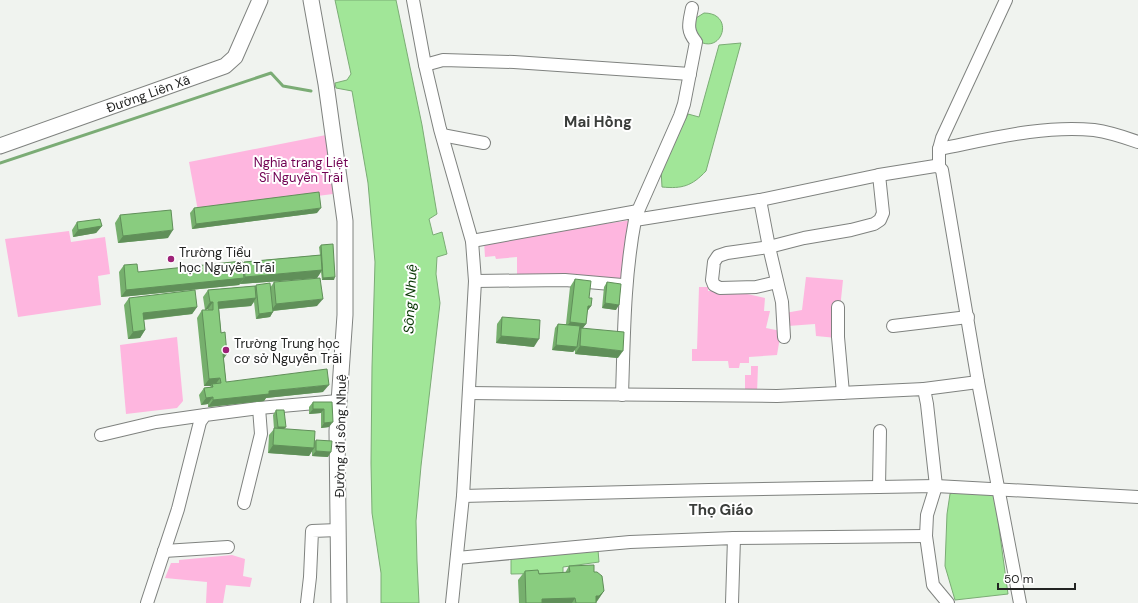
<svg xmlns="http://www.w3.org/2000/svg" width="1138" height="603" viewBox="0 0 1138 603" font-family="'DM Sans',sans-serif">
	<rect width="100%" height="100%" fill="#f0f3ef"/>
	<g fill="#feb6df">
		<path d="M326,135L333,194L198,211L189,162Z"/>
		<path d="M632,220L623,281L557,274H517V257L496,259L495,256L485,257L484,241Z"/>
		<path d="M69,231L71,242L105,237L110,274L98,276L101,305L18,317L5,239Z"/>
		<path d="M806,277L843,280L837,338L816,336L815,324L788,326L785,313L802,310Z"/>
		<path d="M699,287H708V291H734L765,298L764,311H770L766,328L781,331L777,355L749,357V363H740L739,368H729L728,361H692V349H697Z"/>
		<path d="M177,337L183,401L177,408L126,414L120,345Z"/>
		<path d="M751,366H758L757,393H745V375H751Z"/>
		<path d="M232,555L245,559L243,576L252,578L250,587L226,585L223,603H206L207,582L165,578L171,563H179V560Z"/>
	</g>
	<g fill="#a1e698" stroke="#7bac75">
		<path d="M335,0H396L422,125L437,214L429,219L433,235L442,232L447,254L437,257L436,274L440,303L421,466L416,521L417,561L419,603H381V573L372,513L371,463L372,367L375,262L368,183L352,91L336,88L335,83L347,80L351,74Z"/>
		<path d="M704,13C736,13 722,57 697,40L693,22L696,18Z"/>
		<path d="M741,43L706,171C692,186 682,189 662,187L661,169L688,114L699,117L719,45Z"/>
		<path d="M994,491L1008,594L955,600L945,566L947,514L950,494L953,492Z"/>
		<path d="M598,550L599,562L563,567V573L511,574V558Z"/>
	</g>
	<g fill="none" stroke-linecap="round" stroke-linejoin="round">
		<path stroke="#7bac75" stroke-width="3" d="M0,163L271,73L283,86L311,91"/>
		<g stroke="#7f827f" stroke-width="14">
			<g id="minor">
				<path d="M413,0L425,65L440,129L472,241L475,281L463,496L452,603"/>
				<path d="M425,65L443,60L514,62L690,74"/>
				<path d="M442,135L484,143"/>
				<path d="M939,149C990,139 1042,125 1094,130C1109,132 1124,137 1138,142"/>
				<path d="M939,167V149L942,138L1006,0"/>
				<path d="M760,200L769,247L782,302L784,337"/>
				<path d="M638,211L680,116L684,104L696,42C686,30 689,23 692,8"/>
				<path d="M472,241L638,211L635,220L760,200L879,175L935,166L939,167L942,170L978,382L1020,603"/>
				<path d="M475,281L565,280L622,285"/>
				<path d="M777,282L756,287L720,288L714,285L712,280L714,262L718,256L727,253L769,247L804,238L851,230L874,224L880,220L883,213L879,175"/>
				<path d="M838,307V337L843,393"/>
				<path d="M893,326L968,317"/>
				<path d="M924,389L978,382"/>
				<path d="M469,393L777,396L924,389L927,404L936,486L927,515L926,536L933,585L948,603"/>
				<path d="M622,395C624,336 624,278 635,220"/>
				<path d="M101,435L156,422L205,415"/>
				<path d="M879,487L880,431"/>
				<path d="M463,496L709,490L936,486L1138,497"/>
				<path d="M244,503L261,434L259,408"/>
				<path d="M734,538L926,536"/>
				<path d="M164,551L228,547"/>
				<path d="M457,558L630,542L734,538L732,603"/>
				<path d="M147,603L178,509L200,422L205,415L259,408L338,401"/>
				<path d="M307,603L310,577L312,531L338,530"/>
			</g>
		</g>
		<g stroke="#7f827f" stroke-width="17">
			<g id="tertiary">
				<path d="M311,0L326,84L345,221V315L337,431L339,603"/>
				<path id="s1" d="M0,146L225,66L235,57L260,0"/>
			</g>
		</g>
		<use href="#minor" stroke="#fff" stroke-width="12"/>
		<use href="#tertiary" stroke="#fff" stroke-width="15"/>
	</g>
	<g fill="#76af6d">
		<path d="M194,208L317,213L192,229L190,213Z"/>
		<path d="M120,215L168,238L118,243L115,223Z"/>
		<path d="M77,222L102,226L96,233L73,237L72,230Z"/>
		<path d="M321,245L334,280H322L321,272L317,278L240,284L239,285L121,297L119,272L124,265L138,272L243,264L244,262L320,255L319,247Z"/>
		<path d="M575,279L591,306L587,311L586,324L583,328L618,358L575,354V350L573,352L552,350L555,328L558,324H566L570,287Z"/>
		<path d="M274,282L317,306L273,311L270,317L256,319L254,302L251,306L219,309L226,382L323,392L266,398L264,401L208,407V404L201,405L199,395L204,388L210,387L211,386H204L197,318L202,310H208V309L205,310L203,297L208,290L255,286L256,285L270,288Z"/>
		<path d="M607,282L616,310L602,308L604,287Z"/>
		<path d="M129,298L197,307L192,314L144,320L145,330L140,338L128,339L124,305Z"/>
		<path d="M502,317L534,347L496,343L497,324Z"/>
		<path d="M313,402H332L329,427L321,428V413L309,414V407Z"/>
		<path d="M276,410L284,429L314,443L316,440L328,457L312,456V451L309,456L268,453L269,435L274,429L273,415Z"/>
		<path d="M569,566L594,572L604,591L596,603H519L518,580L525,571L539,574L565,573Z"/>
	</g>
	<g fill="#608f59">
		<path d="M321,208L317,213L192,229L196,224Z"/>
		<path d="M102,226L96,233L73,237L78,230Z"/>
		<path d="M173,230L168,238L118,243L123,236Z"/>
		<path d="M322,270L317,278L240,284L245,277Z"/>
		<path d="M335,277L334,280H322L323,278Z"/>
		<path d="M244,278L239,285L121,297L126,290Z"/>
		<path d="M256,298L251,306L213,309L218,302Z"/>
		<path d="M323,299L317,306L271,311L276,304Z"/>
		<path d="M210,302H213L208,309L205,310Z"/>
		<path d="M605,303L619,305L616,310L602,308Z"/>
		<path d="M588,306H591L586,313Z"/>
		<path d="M197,307L192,314L138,320L143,313Z"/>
		<path d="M273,312L270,317L256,319L259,314Z"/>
		<path d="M570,322L586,324L581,330V328L579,331L565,329Z"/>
		<path d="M145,330L140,338L128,339L133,332Z"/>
		<path d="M501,336L539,339L534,347L496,343Z"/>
		<path d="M556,345L577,347L573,352L552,350Z"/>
		<path d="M580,346L623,351L618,358L575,354Z"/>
		<path d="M223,354H227L222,361Z"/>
		<path d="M220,378L215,385L212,384L211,386H204L209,379Z"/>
		<path d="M329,385L323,392L266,398L264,401L208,407L213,400L269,391Z"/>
		<path d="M213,397L208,404L201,405L206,398Z"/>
		<path d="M313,409H324L321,413L309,414Z"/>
		<path d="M333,422L329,427L321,428L324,423Z"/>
		<path d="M278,427H286L282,431L274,432Z"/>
		<path d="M273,445L314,448L309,456L268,453Z"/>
		<path d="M316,451L331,452L328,457L312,456Z"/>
		<path d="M604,591L597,601L595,603L596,596Z"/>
		<path d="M575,598L572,603H539L542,599Z"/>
	</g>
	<g fill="#89cc7f" stroke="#608f59">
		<path d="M319,192L321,208L196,224L194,208Z"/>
		<path d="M171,210L173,230L123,236L120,215Z"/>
		<path d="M100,219L102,226L78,230L77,222Z"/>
		<path d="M333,244L335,277L323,278L321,245Z"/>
		<path d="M321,255L322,270L245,277L244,262Z"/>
		<path d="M242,261L244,278L126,290L124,265L137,264L138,272Z"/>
		<path d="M320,278L323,299L276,304L274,282Z"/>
		<path d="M575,279L591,281L589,298H592L591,306H588L586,324L570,322Z"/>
		<path d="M607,282L621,284L619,305L605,303Z"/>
		<path d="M270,283L273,312L259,314L256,285Z"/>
		<path d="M255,286L256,298L218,302L221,333L225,332L227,354H223L226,382L327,369L329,385L269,391V394L213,400V397L206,398L204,388L213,387L212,384L221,383L220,378L209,379L202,310H213V302H210L208,290Z"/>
		<path d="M195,290L197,307L143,313L145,330L133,332L129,298Z"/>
		<path d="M502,317L540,320L539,339L501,336Z"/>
		<path d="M558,324L580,326L577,347L556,345Z"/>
		<path d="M581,328L624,332L623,351L580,346Z"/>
		<path d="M313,402H332L333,422L324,423V409H313Z"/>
		<path d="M276,410H284L286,427H278Z"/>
		<path d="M274,428L315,431L314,448L273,445Z"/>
		<path d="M316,440L332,441L331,452L316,451Z"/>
		<path d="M594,565V572H597L602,576L604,591L599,596H596V603H576L575,598L542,599V603H526L525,571L538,570L539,574L570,572L569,566Z"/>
	</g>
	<g fill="#9d2177" stroke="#fff" stroke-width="1.5">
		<circle cx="171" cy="259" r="4"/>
		<circle cx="226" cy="350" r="4"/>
	</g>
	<g text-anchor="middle" stroke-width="4" stroke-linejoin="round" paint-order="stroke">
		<g font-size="13" fill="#232423" stroke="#fff">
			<text dy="5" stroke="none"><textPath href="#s1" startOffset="157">Đường Liên Xã</textPath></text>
			<text transform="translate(340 436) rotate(-89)" y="5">Đường đi sông Nhuệ</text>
		</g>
		<g font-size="13" fill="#710253" stroke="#fff">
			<text x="301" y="167">Nghĩa trang Liệt<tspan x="301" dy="15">Sĩ Nguyễn Trãi</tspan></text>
		</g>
		<g font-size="13" fill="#232423" stroke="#fff" text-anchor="start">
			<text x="179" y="257">Trường Tiểu<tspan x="179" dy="15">học Nguyễn Trãi</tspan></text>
			<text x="234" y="348">Trường Trung học<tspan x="234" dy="15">cơ sở Nguyễn Trãi</tspan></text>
		</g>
		<g font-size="14" font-style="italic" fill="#073602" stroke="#fff">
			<text transform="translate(410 299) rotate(-87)" y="5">Sông Nhuệ</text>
		</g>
		<g font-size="15" font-weight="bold" fill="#3a3d3a" stroke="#fff">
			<text x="598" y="127">Mai Hồng</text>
			<text x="721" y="515">Thọ Giáo</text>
		</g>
	</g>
	<path d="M998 583v6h77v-6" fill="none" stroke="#232423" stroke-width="2"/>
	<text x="1004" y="583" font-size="12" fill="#232423" stroke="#ffffff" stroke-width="3" paint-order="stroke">50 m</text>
</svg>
